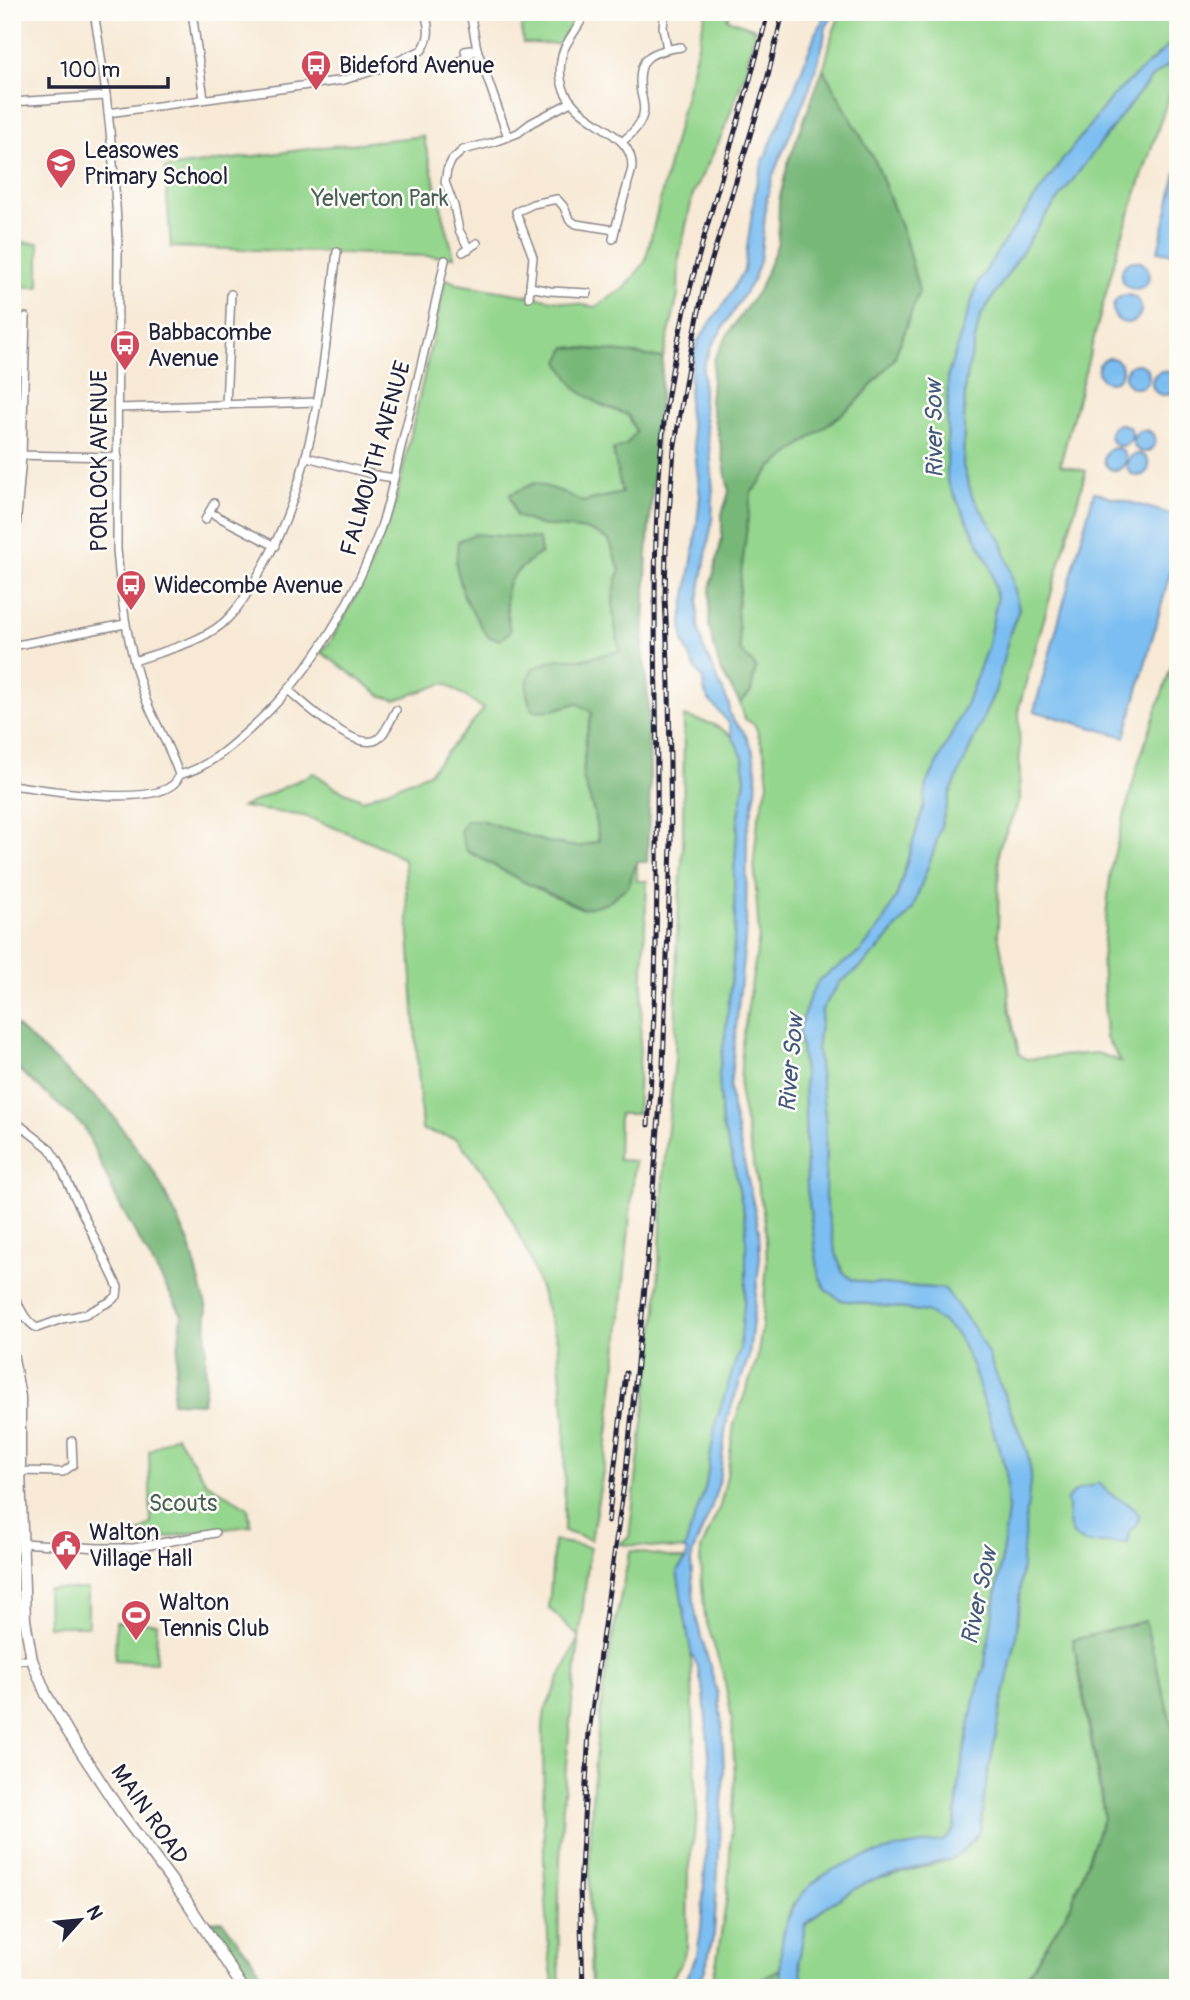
<svg xmlns="http://www.w3.org/2000/svg" width="1190" height="2000" viewBox="0 0 1190 2000" font-family="Pangolin,sans-serif">
	<rect width="100%" height="100%" fill="#fdfcf7"/>
	<filter id="ink" filterUnits="userSpaceOnUse"><feTurbulence type="fractalNoise" baseFrequency=".0143" numOctaves="2"/><feDisplacementMap in="SourceGraphic" scale="14" xChannelSelector="R" yChannelSelector="G"/><feConvolveMatrix kernelMatrix="1 2 1 2 8 2 1 2 1" color-interpolation-filters="sRGB"/></filter>
	<filter id="wash" filterUnits="userSpaceOnUse"><feTurbulence type="fractalNoise" baseFrequency=".00686" numOctaves="4" result="noise"/><feDisplacementMap in="SourceGraphic" scale="28" xChannelSelector="R" yChannelSelector="G"/><feGaussianBlur stdDeviation="1.57" result="paint"/><feColorMatrix in="noise" values="0 0 0 0 0 0 0 0 0 0 0 0 0 0 0 0 0 1.4 0 .05"/><feComposite in="paint" operator="in"/></filter>
	<g filter="url(#wash)">
		<rect width="100%" height="100%" fill="#f7e9d5"/>
		<g fill="#94d68d" stroke="#5b7c64" stroke-width="2">
			<path d="M515,12H580L563,44L523,43L521,24Z"/>
			<path d="M706,12H730L727,19L755,29L745,73L722,135L693,194L679,258L678,295L663,358L621,352L567,347L601,405L628,415L636,432L626,445L613,450L622,493L582,502L560,491L510,494L516,516L540,525L589,530L609,540L620,571C608,601 613,620 620,651L584,659H557L553,710L578,703L592,712L586,737L583,777L594,813L599,841L578,847L546,842L481,820L467,851L524,882L583,909L637,862V881H647L637,1114H619L618,1160L635,1161L619,1336L605,1460L591,1540L564,1531L565,1421L557,1340L530,1258L496,1187L457,1139L422,1130L404,859L374,843L304,816L242,807L314,773L336,788L363,800L429,773L484,709L445,683L396,700L382,696L321,652L330,642L360,589L393,513L446,279L458,284L595,307L625,288L645,262Z"/>
			<path d="M840,12H1178V37L1112,97L1058,166L1001,246L977,285L948,375L947,481L991,567L997,600L987,648L966,705L927,784L923,809L897,895L882,924L860,952L819,980L799,1031L804,1072L807,1188L819,1276L841,1300L927,1312L943,1322L958,1336L972,1365L1006,1470L1008,1511L1001,1564L984,1668L974,1700L961,1770L954,1829L948,1838L942,1841L793,1903L786,1922L780,1969L762,1978L750,1988H708L712,1982L717,1959L727,1897L735,1779L732,1719L724,1677L705,1617L700,1564L701,1550L720,1506L727,1476L734,1424L757,1360L762,1327L767,1262L765,1222L740,1095L742,1044L759,937L754,859L758,820L768,784L765,755L755,725L745,719L740,703L751,692L740,650L737,608L751,493L772,467L857,402L894,359L919,291L904,235L876,163L823,69C827,60 828,51 831,40C833,30 838,23 840,12Z"/>
			<path d="M1178,58V83L1171,90L1118,248L1060,465L1086,471L1019,707L1020,800L999,848L998,934L1008,985L1010,1012L1019,1054L1026,1059L1097,1053L1121,1062L1106,1038L1102,959L1111,867L1138,764L1178,647V1750L1145,1621L1073,1640L1104,1816L1070,1907L1020,1988H804L799,1960L805,1926L825,1907L867,1882L949,1860L961,1853L980,1832L986,1785L1002,1703L1031,1473L1027,1451L987,1352L945,1289L869,1283L852,1280L842,1271L834,1246L825,1198L826,1125L817,1048L822,1009L840,982L856,971L875,953L912,910L934,850L950,794L1019,609L985,518L972,496L963,466L965,384L980,317L1042,221L1121,116L1151,78Z"/>
			<path d="M423,136L454,257L171,247L165,168L323,147Z"/>
			<path d="M12,242L39,243V287L12,286Z"/>
			<path d="M684,716L715,725L732,736L743,757L745,780L738,822L734,873L735,921L733,962L726,1029L719,1074L722,1125L733,1160L746,1223V1283L740,1348L716,1422L706,1485L684,1550L619,1544L629,1537L657,1309L664,1167L675,1059L677,934L683,846Z"/>
			<path d="M176,1435L206,1482L248,1508L251,1526L191,1533L135,1543L136,1536L151,1523L149,1451Z"/>
			<path d="M554,1541L590,1547C573,1691 553,1843 560,1988H554L549,1955L544,1862L543,1726L545,1710L579,1637L549,1608Z"/>
			<path d="M631,1551L686,1560L677,1571L691,1652L697,1818L688,1871L687,1947L680,1966L666,1988H591C588,1902 588,1816 598,1731C604,1672 617,1614 629,1556Z"/>
			<path d="M47,1589H88V1626H48Z"/>
			<path d="M116,1622L157,1623L156,1662L115,1660Z"/>
		</g>
		<g fill="#77b778" stroke="#4c6c5a" stroke-width="2">
			<path d="M823,69L876,163L904,235L919,291L894,359L857,402L772,467L751,493L737,608L740,650L756,667L751,692L740,703L720,669L709,627L710,589L722,538V514L729,492L721,446L710,402L714,359L728,334L760,288L778,243L779,201L788,163Z"/>
			<path d="M566,347L621,352L663,358L647,554L643,652L648,697L650,784L647,862H637L628,886L607,903L583,909L524,882L466,850L460,832L466,820H481L546,842L578,847L599,841L594,812L583,777L586,737L592,713L577,703L553,710L533,711C525,695 524,683 533,668L557,659H584L620,651C614,618 608,603 620,570L609,540L589,530L540,525L516,516L510,494L535,483L560,491L583,502L622,493L613,450L626,445L636,432L628,415L601,405L576,389L559,362Z"/>
			<path d="M475,534L539,539L541,553C501,581 503,586 510,632L500,640L489,637L483,630L464,597L456,565L458,541Z"/>
			<path d="M12,1022L108,1109L156,1175L189,1242L207,1309L205,1391L202,1403L172,1402L182,1315L119,1204L84,1127L12,1064Z"/>
			<path d="M1145,1621L1178,1750V1988H1020L1070,1907L1104,1816L1096,1760L1073,1640Z"/>
			<path d="M223,1921L256,1965L271,1988H251L209,1922Z"/>
			<path d="M780,1969L783,1988H750L762,1978Z"/>
		</g>
		<g fill="#7cbef1" stroke="#4f7096" stroke-width="2">
			<path d="M823,12H835L826,27L823,44L810,87L773,175L767,198L760,261L753,280L711,347L703,367V404L711,458L713,495L712,522L698,601V626L703,647L729,704V713L733,720L744,732L752,748L757,773L756,791L747,833L746,930L730,1088L732,1107L759,1230L760,1257L749,1356L727,1419L719,1482L710,1512L693,1551L691,1561L694,1603L697,1621L718,1695L722,1725L724,1771L714,1934L705,1970L696,1988H681L697,1955L701,1929L711,1780L704,1694L698,1668L691,1652L677,1571L686,1560L687,1551L684,1550L706,1485L716,1422L740,1348L746,1283V1223L733,1160L722,1125L719,1074L726,1029L733,962L735,921L734,873L738,822L745,780L743,757L732,736L729,723L709,700L705,693L703,679L694,666L683,641L682,620L695,542L700,496L695,451L688,408L691,371L697,342L726,301L744,270L756,185L763,161L793,92L817,30L822,24Z"/>
			<path d="M1178,37V58L1151,78L1121,116L1042,221L980,317L965,384L963,466L972,496L1002,542L1011,573L1019,609L1010,632L996,689L950,794L934,850L912,910L875,953L856,971L840,982L822,1009L817,1048L826,1125L825,1198L834,1246L842,1271L852,1280L869,1283L945,1289L974,1328L987,1352L1027,1452L1031,1473L1024,1539L1016,1640L1002,1703L986,1785L980,1832L961,1853L949,1860L933,1863L867,1882L825,1907L805,1926L799,1960L804,1988H783C765,1874 851,1854 942,1841L948,1837L954,1829L961,1770L974,1700L984,1668L1001,1564L1008,1511L1006,1470L972,1365L958,1336L943,1322L926,1312L841,1300L826,1290L819,1276L807,1188L804,1072L799,1031L810,996L819,980L860,952L882,924L897,895L923,809L927,784L966,705L987,648L997,600L991,567L947,481L948,375L977,285L1001,246L1058,166L1112,97Z"/>
			<path d="M1176,173L1178,174V255L1158,251Z"/>
			<circle cx="1135" cy="275" r="14"/>
			<circle cx="1127" cy="309" r="14"/>
			<circle cx="1110" cy="370" r="12"/>
			<circle cx="1137" cy="376" r="12"/>
			<circle cx="1164" cy="383" r="12"/>
			<circle cx="1121" cy="435" r="11"/>
			<circle cx="1144" cy="441" r="11"/>
			<circle cx="1115" cy="459" r="11"/>
			<circle cx="1138" cy="465" r="11"/>
			<path d="M1094,492L1178,516V545L1125,737L1034,711Z"/>
			<path d="M1099,1483C1103,1487 1107,1492 1112,1495C1123,1501 1132,1504 1140,1516L1135,1527L1130,1531L1128,1543H1085L1076,1538L1071,1531L1069,1522L1067,1499L1077,1490Z"/>
		</g>
	</g>
	<g filter="url(#ink)">
		<g fill="none" stroke-linecap="round" stroke-linejoin="round">
			<g stroke="#8c8688" stroke-width="10">
				<g id="minor">
					<path d="M94,12C107,89 115,167 118,245L117,549C121,601 128,651 146,700C156,725 171,749 179,775"/>
					<path d="M192,12L204,99"/>
					<path d="M585,12C580,28 566,39 562,55C547,124 632,121 632,166C632,172 628,180 627,187C622,204 617,221 613,239"/>
					<path d="M665,12L663,27L667,49"/>
					<path d="M465,51L477,49L508,137"/>
					<path d="M447,70L477,49L470,12"/>
					<path d="M12,102L106,96"/>
					<path d="M108,113L344,80L385,67L422,50C431,37 429,27 425,12"/>
					<path d="M623,141C632,134 640,126 643,115C645,108 643,100 641,93C636,57 649,52 681,47"/>
					<path d="M469,249L459,230L454,206L445,182L447,170L452,160L463,150L494,142L518,133L531,123L571,102"/>
					<path d="M463,252L477,243"/>
					<path d="M530,287L550,291L588,293"/>
					<path d="M529,297L533,257L516,212L533,204L557,199L564,207L569,219L576,224L615,230"/>
					<path d="M226,405L231,294"/>
					<path d="M118,408L317,402"/>
					<path d="M12,455L118,457"/>
					<path d="M307,457L375,475L394,478"/>
					<path d="M209,512L275,546"/>
					<path d="M205,520L214,503"/>
					<path d="M14,553L22,456L26,317"/>
					<path d="M12,646L125,624"/>
					<path d="M134,661C163,651 197,644 222,624C239,609 249,591 260,572C317,474 323,363 337,252"/>
					<path d="M288,690C305,704 356,753 378,739C386,733 391,719 396,710"/>
					<path d="M179,775C207,768 229,748 250,729C308,677 350,607 378,535C389,507 394,476 401,447C417,385 431,323 445,260"/>
					<path d="M12,785C41,789 171,812 179,775"/>
					<path d="M12,1119L49,1148L57,1160L118,1287L117,1296L111,1301L86,1314L62,1319L37,1328C24,1321 19,1304 12,1292"/>
					<path d="M20,1471L63,1472L73,1465L72,1441"/>
					<path d="M22,1543L98,1548H134L215,1533"/>
					<path d="M12,1655L17,1660H32"/>
				</g>
			</g>
			<g stroke="#8c8688" stroke-width="13">
				<path id="trunk" d="M12,1353L20,1397V1471L25,1620L32,1660L46,1694L68,1732L122,1814L186,1900L243,1988"/>
			</g>
			<use href="#minor" stroke="#fff" stroke-width="7"/>
			<use href="#trunk" stroke="#fff" stroke-width="10"/>
			<g stroke="#22223b" stroke-width="5">
				<g id="rail">
					<path d="M648,1125C656,1009 658,891 657,774C656,663 651,552 662,440C677,293 733,155 768,12"/>
					<path d="M608,1522L626,1373"/>
					<path d="M583,1988L580,1888L589,1732L626,1470L645,1287L663,1067L671,845L669,684L665,598L666,550L674,450L689,360L705,282L767,80L783,12"/>
				</g>
			</g>
			<use href="#rail" stroke="#fdfcf7" stroke-width="2.5" stroke-dasharray="8" stroke-linecap="butt"/>
		</g>
	</g>
	<defs>
		<g id="bus-pin" transform="scale(1.575)"><path d="M0 17L-7.5 6A9.5 9.5 0 1 1 7.5 6Z" fill="#d1495b" stroke="#fdfcf7"/><path d="M-5-6H5V4H4V6H2V4H-2V6H-4V4H-5ZM-3.5-4V0h7V-4ZM-3.5 1.2v1.5H-2V1.2ZM2 1.2v1.5H3.5V1.2Z" fill="#fff"/></g>
		<g id="school-pin" transform="scale(1.575)"><path d="M0 17L-7.5 6A9.5 9.5 0 1 1 7.5 6Z" fill="#d1495b" stroke="#fdfcf7"/><path d="M0-5L7-2L0 1L-7-2ZM-4 1L0 2.5L4 1V4Q0 6-4 4Z" fill="#fff"/></g>
		<g id="civic-pin" transform="scale(1.575)"><path d="M0 17L-7.5 6A9.5 9.5 0 1 1 7.5 6Z" fill="#d1495b" stroke="#fdfcf7"/><path d="M-.6-6.5H3V-4.5H.6V-3L4-1V1h2V6H-6V1h2V-1L-.6-3ZM-1.2 2.5V6h2.4V2.5Z" fill="#fff"/></g>
		<g id="stadium-pin" transform="scale(1.575)"><path d="M0 17L-7.5 6A9.5 9.5 0 1 1 7.5 6Z" fill="#d1495b" stroke="#fdfcf7"/><path d="M0-5a6.5 5 0 1 0 0 10a6.5 5 0 1 0 0-10ZM-3.5-1.8h7v3.6h-7Z" fill="#fff"/></g>
	</defs>
	<g fill-rule="evenodd">
		<use href="#bus-pin" x="316" y="65"/>
		<use href="#school-pin" x="61" y="163"/>
		<use href="#bus-pin" x="125" y="345"/>
		<use href="#bus-pin" x="131" y="585"/>
		<use href="#civic-pin" x="66" y="1545"/>
		<use href="#stadium-pin" x="136" y="1615"/>
	</g>
	<g text-anchor="middle" stroke-width="5" stroke-linejoin="round" paint-order="stroke">
		<g font-size="23" fill="#22223b" stroke="#fdfcf7" text-anchor="start">
			<text x="339" y="73">Bideford Avenue</text>
			<text x="84" y="158">Leasowes<tspan x="84" dy="26">Primary School</tspan></text>
			<text x="148" y="340">Babbacombe<tspan x="148" dy="26">Avenue</tspan></text>
			<text x="154" y="593">Widecombe Avenue</text>
			<text x="89" y="1540">Walton<tspan x="89" dy="26">Village Hall</tspan></text>
			<text x="159" y="1610">Walton<tspan x="159" dy="26">Tennis Club</tspan></text>
		</g>
		<g font-size="23" fill="#4a6158" stroke="#fdfcf7">
			<text x="380" y="206">Yelverton Park</text>
			<text x="183" y="1511">Scouts</text>
		</g>
		<g font-size="23" fill="#22223b" stroke="#fdfcf7">
			<text transform="translate(375 458) rotate(-74)" y="8">FALMOUTH AVENUE</text>
			<text transform="translate(99 461) rotate(-90)" y="8">PORLOCK AVENUE</text>
			<text transform="translate(150 1814) rotate(55)" y="8">MAIN ROAD</text>
		</g>
		<g font-size="24" font-style="italic" fill="#42597b" stroke="#fdfcf7">
			<text transform="translate(934 429) rotate(-91)" y="8">River Sow</text>
			<text transform="translate(791 1063) rotate(-85)" y="8">River Sow</text>
			<text transform="translate(979 1596) rotate(-78)" y="8">River Sow</text>
		</g>
	</g>
	<rect width="1190" height="2000" fill="none" stroke="#fdfcf7" stroke-width="42"/>
	<g transform="translate(80 1920) rotate(63)" stroke="#fdfcf7" stroke-width="5" paint-order="stroke">
	<path d="M0-5L12 26L0 18L-12 26Z" fill="#22223b"/>
	<text y="-10" font-size="19" font-weight="bold" text-anchor="middle" fill="#22223b">N</text>
	</g>
	<path d="M49 77v10h119v-10" fill="none" stroke="#22223b" stroke-width="3.5"/>
	<text x="60" y="77" font-size="21" fill="#22223b" stroke="#fdfcf7" stroke-width="5" paint-order="stroke">100 m</text>
</svg>
